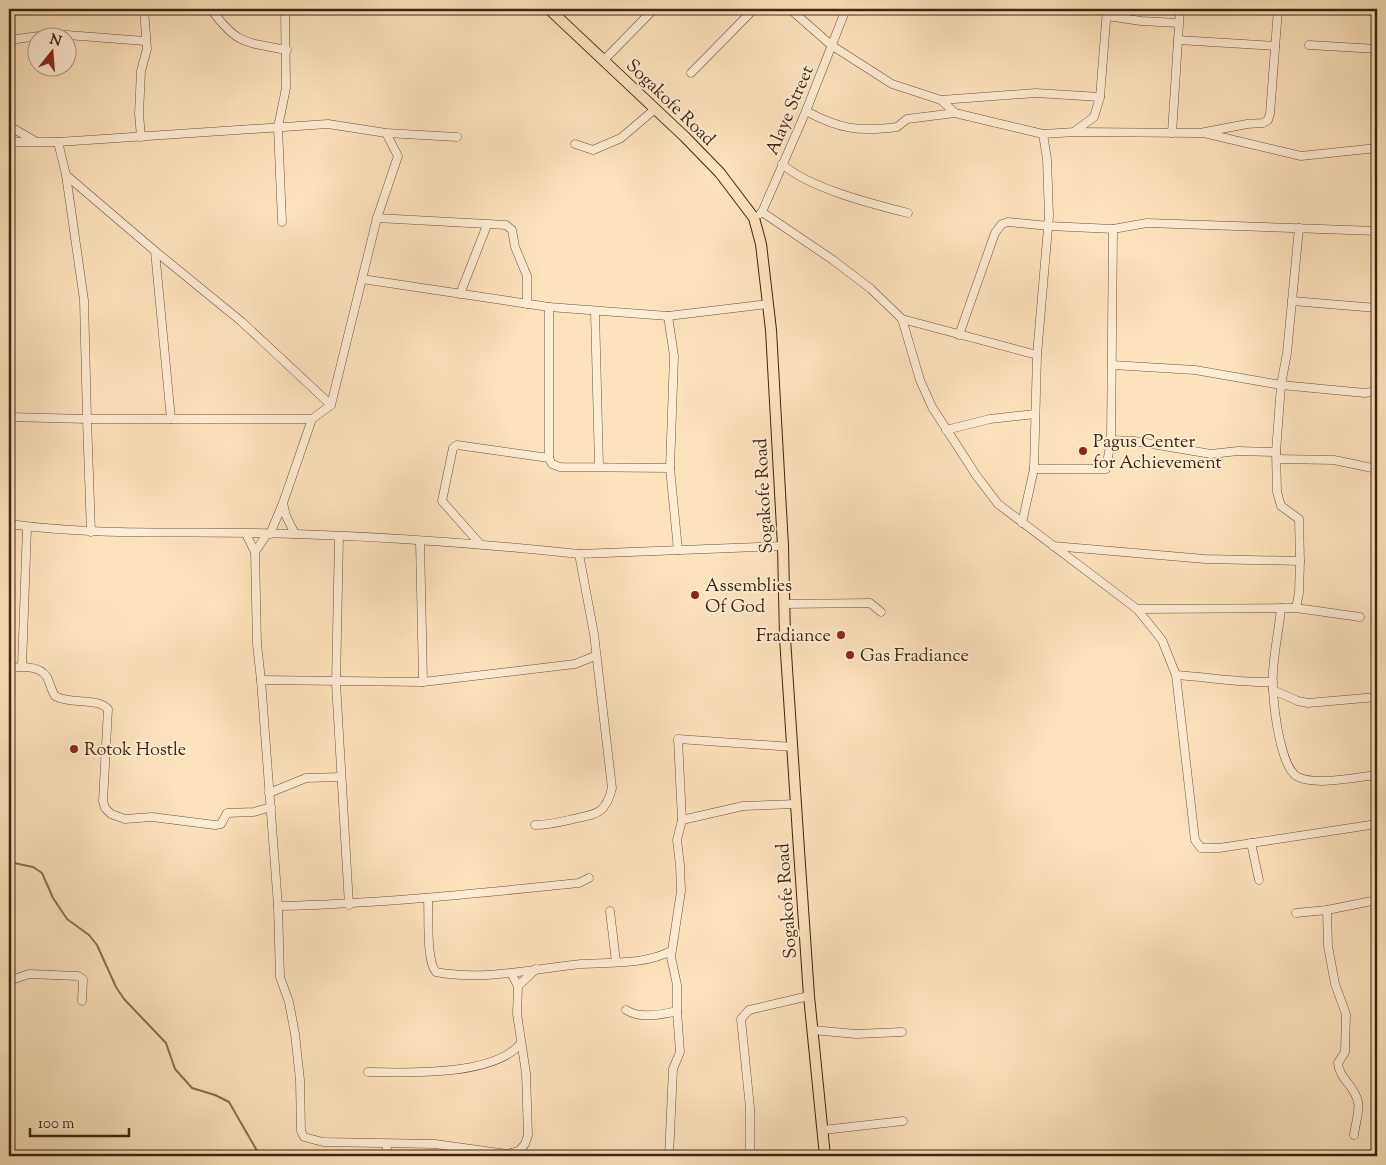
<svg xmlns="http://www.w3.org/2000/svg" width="1386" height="1165" viewBox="0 0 1386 1165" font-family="'Sorts Mill Goudy',serif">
	<rect width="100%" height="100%" fill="#fde3bc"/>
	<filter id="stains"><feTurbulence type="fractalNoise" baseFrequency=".004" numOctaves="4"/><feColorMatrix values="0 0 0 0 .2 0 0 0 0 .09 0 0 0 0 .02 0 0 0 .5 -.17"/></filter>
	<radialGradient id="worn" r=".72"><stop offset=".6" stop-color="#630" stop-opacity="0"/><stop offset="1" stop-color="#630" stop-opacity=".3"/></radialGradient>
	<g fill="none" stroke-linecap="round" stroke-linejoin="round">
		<path stroke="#8a7053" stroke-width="2" d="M9,862L33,867L42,873L53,898L67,919L89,935L97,945L116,987L124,999L166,1043L175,1069L192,1088L215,1095L229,1102L260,1156"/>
		<g stroke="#6e543a" stroke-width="9">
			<g id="minor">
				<path d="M211,9C237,45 245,42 287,50"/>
				<path d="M790,9L831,45L892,84L941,100L1036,93L1100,97"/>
				<path d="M1107,16L1141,21L1178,23"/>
				<path d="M9,40L54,34L145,41"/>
				<path d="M1178,40L1275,46"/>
				<path d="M1309,45L1377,49"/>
				<path d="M604,60L654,9"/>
				<path d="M691,73L754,9"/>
				<path d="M941,100L955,113L1043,134L1075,132L1200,133L1247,124L1263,123L1268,120L1270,114L1278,9"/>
				<path d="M806,111C839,129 859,132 897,127L907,119L955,113"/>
				<path d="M9,126L35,141"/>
				<path d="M1075,131L1094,117L1100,97L1107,9"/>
				<path d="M1172,133L1180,9"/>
				<path d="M1204,133L1301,156L1377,148"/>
				<path d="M141,137L139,114L141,71L147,49L144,9"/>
				<path d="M9,142H58L328,124L386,133L457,137"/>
				<path d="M575,144L593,150L621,138L655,109"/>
				<path d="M782,164C809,188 872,204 908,213"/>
				<path d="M66,175L155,251"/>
				<path d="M762,212L833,260L871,289L902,319L920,380L932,407L976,475L998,504L1137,609L1162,640L1176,675L1195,840L1201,848H1219L1377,824"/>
				<path d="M760,214L762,212L806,111L846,9"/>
				<path d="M377,218L506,225L512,230L515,247L527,276V304"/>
				<path d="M282,222L278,127L286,88L285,9"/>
				<path d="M1299,228L1287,353L1281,385L1276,452L1277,492L1281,506L1299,519L1300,561"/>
				<path d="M362,279L549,307V458L552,464L560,467L670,468"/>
				<path d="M460,294L487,225"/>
				<path d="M1292,301L1377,308"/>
				<path d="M549,307L668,316L768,304"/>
				<path d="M595,312L599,466"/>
				<path d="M668,316L674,356L670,468L678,550"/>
				<path d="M902,319L1037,355"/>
				<path d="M959,335L995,233L1002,224L1008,222L1049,226L1113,229L1147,223L1377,231"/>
				<path d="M1112,365L1195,370L1281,385L1365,393L1377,391"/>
				<path d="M9,417L87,419L84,300L66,175L58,142"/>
				<path d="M171,419L155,251L242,322L331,405"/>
				<path d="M946,430L990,419L1035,414"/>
				<path d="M1111,440L1113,229"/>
				<path d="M1277,459L1334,460L1377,469"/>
				<path d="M1034,469H1106L1111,440L1134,441L1211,454L1238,451L1276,452"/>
				<path d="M283,503L286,516L295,534"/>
				<path d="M1022,523L1034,469L1037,355L1049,216L1047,159L1043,134"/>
				<path d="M9,524C104,537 200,530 296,534C390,537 485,544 579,554"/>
				<path d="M91,532L87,419H312L331,405L377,218L398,156L386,133"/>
				<path d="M246,534L255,552L257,644L261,680"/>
				<path d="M270,534L283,503L312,419"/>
				<path d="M339,537L336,683L349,905"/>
				<path d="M420,541L423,682"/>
				<path d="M480,544L442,501L453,448L457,445L549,458"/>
				<path d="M1053,546L1205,559L1300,561L1299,593L1296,608"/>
				<path d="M255,552L267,534"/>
				<path d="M784,604L870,603L881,612"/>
				<path d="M1281,608C1279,630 1274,651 1273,672C1271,693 1279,768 1298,777C1317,786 1356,777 1377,775"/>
				<path d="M1137,609L1296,608L1360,617"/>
				<path d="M22,666L27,527"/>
				<path d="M9,669C20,666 39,665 47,677C50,683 51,690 55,696C71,705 96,697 108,709L103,801L105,808L111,814L125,819L152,817L215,825L221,824L227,813L254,812L271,807"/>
				<path d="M1176,675C1208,677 1240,683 1273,682"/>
				<path d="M1273,690L1298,701L1308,703L1377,697"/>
				<path d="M269,793L306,778L341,777"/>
				<path d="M682,820L743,806L796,804"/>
				<path d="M535,825C549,825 560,822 573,819C596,814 606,814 612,788L594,634L579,554L783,546"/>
				<path d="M1251,843L1259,880"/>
				<path d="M428,899C429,915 426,961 436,972C483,981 533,969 581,964C610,962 644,965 671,951"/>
				<path d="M278,906C379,904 479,893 579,883L589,878"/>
				<path d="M1327,910L1328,946L1335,984L1346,1014L1345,1052L1338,1063C1339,1079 1355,1086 1358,1102C1360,1111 1355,1125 1354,1135"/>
				<path d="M610,911L616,962"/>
				<path d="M1296,913L1327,910L1377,900"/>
				<path d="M511,973L518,986L517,1014L526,1073L528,1135L525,1144L519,1151L507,1154L435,1144L323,1142L304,1137L301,1131L300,1080L295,1034L289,1002L280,977L278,906L261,680L423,682L575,664L595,656"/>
				<path d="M9,981L29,974L78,976L83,979L82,1001"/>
				<path d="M518,986L536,969"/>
				<path d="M626,1010C640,1019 661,1015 677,1011"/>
				<path d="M812,1030L856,1034L902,1032"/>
				<path d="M368,1072C408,1073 495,1076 521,1043"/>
				<path d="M823,1130L903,1121"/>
				<path d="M386,1144L388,1156"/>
				<path d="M750,1149V1108L741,1019L749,1010L809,996"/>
				<path d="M669,1156L673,1069L680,1052L677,1011V985L671,957L681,891L680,865L677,840L682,820L678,739L793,747"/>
			</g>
		</g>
		<g stroke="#3e250e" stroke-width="12">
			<path id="major" d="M549,9L685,137L720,173L754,218L761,244L771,330L783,546L785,638L799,850L809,996L825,1156"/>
		</g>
		<use href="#minor" stroke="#feedd3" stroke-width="8"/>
		<use href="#major" stroke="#fde3bc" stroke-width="10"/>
	</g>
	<g fill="#8f2418" stroke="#feedd3" stroke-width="2">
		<circle cx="1083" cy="451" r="5"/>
		<circle cx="695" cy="595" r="5"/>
		<circle cx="841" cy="635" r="5"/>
		<circle cx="850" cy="655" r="5"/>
		<circle cx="74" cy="749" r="5"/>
	</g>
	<g text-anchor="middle" stroke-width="4" stroke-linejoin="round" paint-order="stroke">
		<g font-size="18" fill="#3e250e" stroke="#feedd3">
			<text transform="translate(671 102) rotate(44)" y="6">Sogakofe Road</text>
			<text transform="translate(789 110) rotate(-67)" y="6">Alaye Street</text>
			<text transform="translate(763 496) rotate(-93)" y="6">Sogakofe Road</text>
			<text transform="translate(786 901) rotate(-94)" y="6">Sogakofe Road</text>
		</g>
		<g font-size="18" fill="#3e250e" stroke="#feedd3" text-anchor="start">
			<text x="1093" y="447">Pagus Center<tspan x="1093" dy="21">for Achievement</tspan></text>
			<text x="705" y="591">Assemblies<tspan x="705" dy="21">Of God</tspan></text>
			<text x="831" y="641" text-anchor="end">Fradiance</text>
			<text x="860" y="661">Gas Fradiance</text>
			<text x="84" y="755">Rotok Hostle</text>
		</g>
	</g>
	<rect width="1386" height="1165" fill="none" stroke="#fde3bc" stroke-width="30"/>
	<rect x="10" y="10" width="1366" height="1145" fill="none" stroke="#3e250e" stroke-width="2.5"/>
	<rect x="15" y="15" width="1356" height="1135" fill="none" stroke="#3e250e"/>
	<g transform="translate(52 52) rotate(17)"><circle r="24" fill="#feedd3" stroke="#b19d84"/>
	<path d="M0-4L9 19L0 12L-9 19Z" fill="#8f2418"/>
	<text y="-8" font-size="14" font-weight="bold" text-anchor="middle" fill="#3e250e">N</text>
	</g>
	<path d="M30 1128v8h99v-8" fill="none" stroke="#3e250e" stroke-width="2.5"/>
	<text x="38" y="1128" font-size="15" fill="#3e250e" stroke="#feedd3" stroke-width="4" paint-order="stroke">100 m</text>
	<rect width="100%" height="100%" filter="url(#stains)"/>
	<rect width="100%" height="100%" fill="url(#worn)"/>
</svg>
